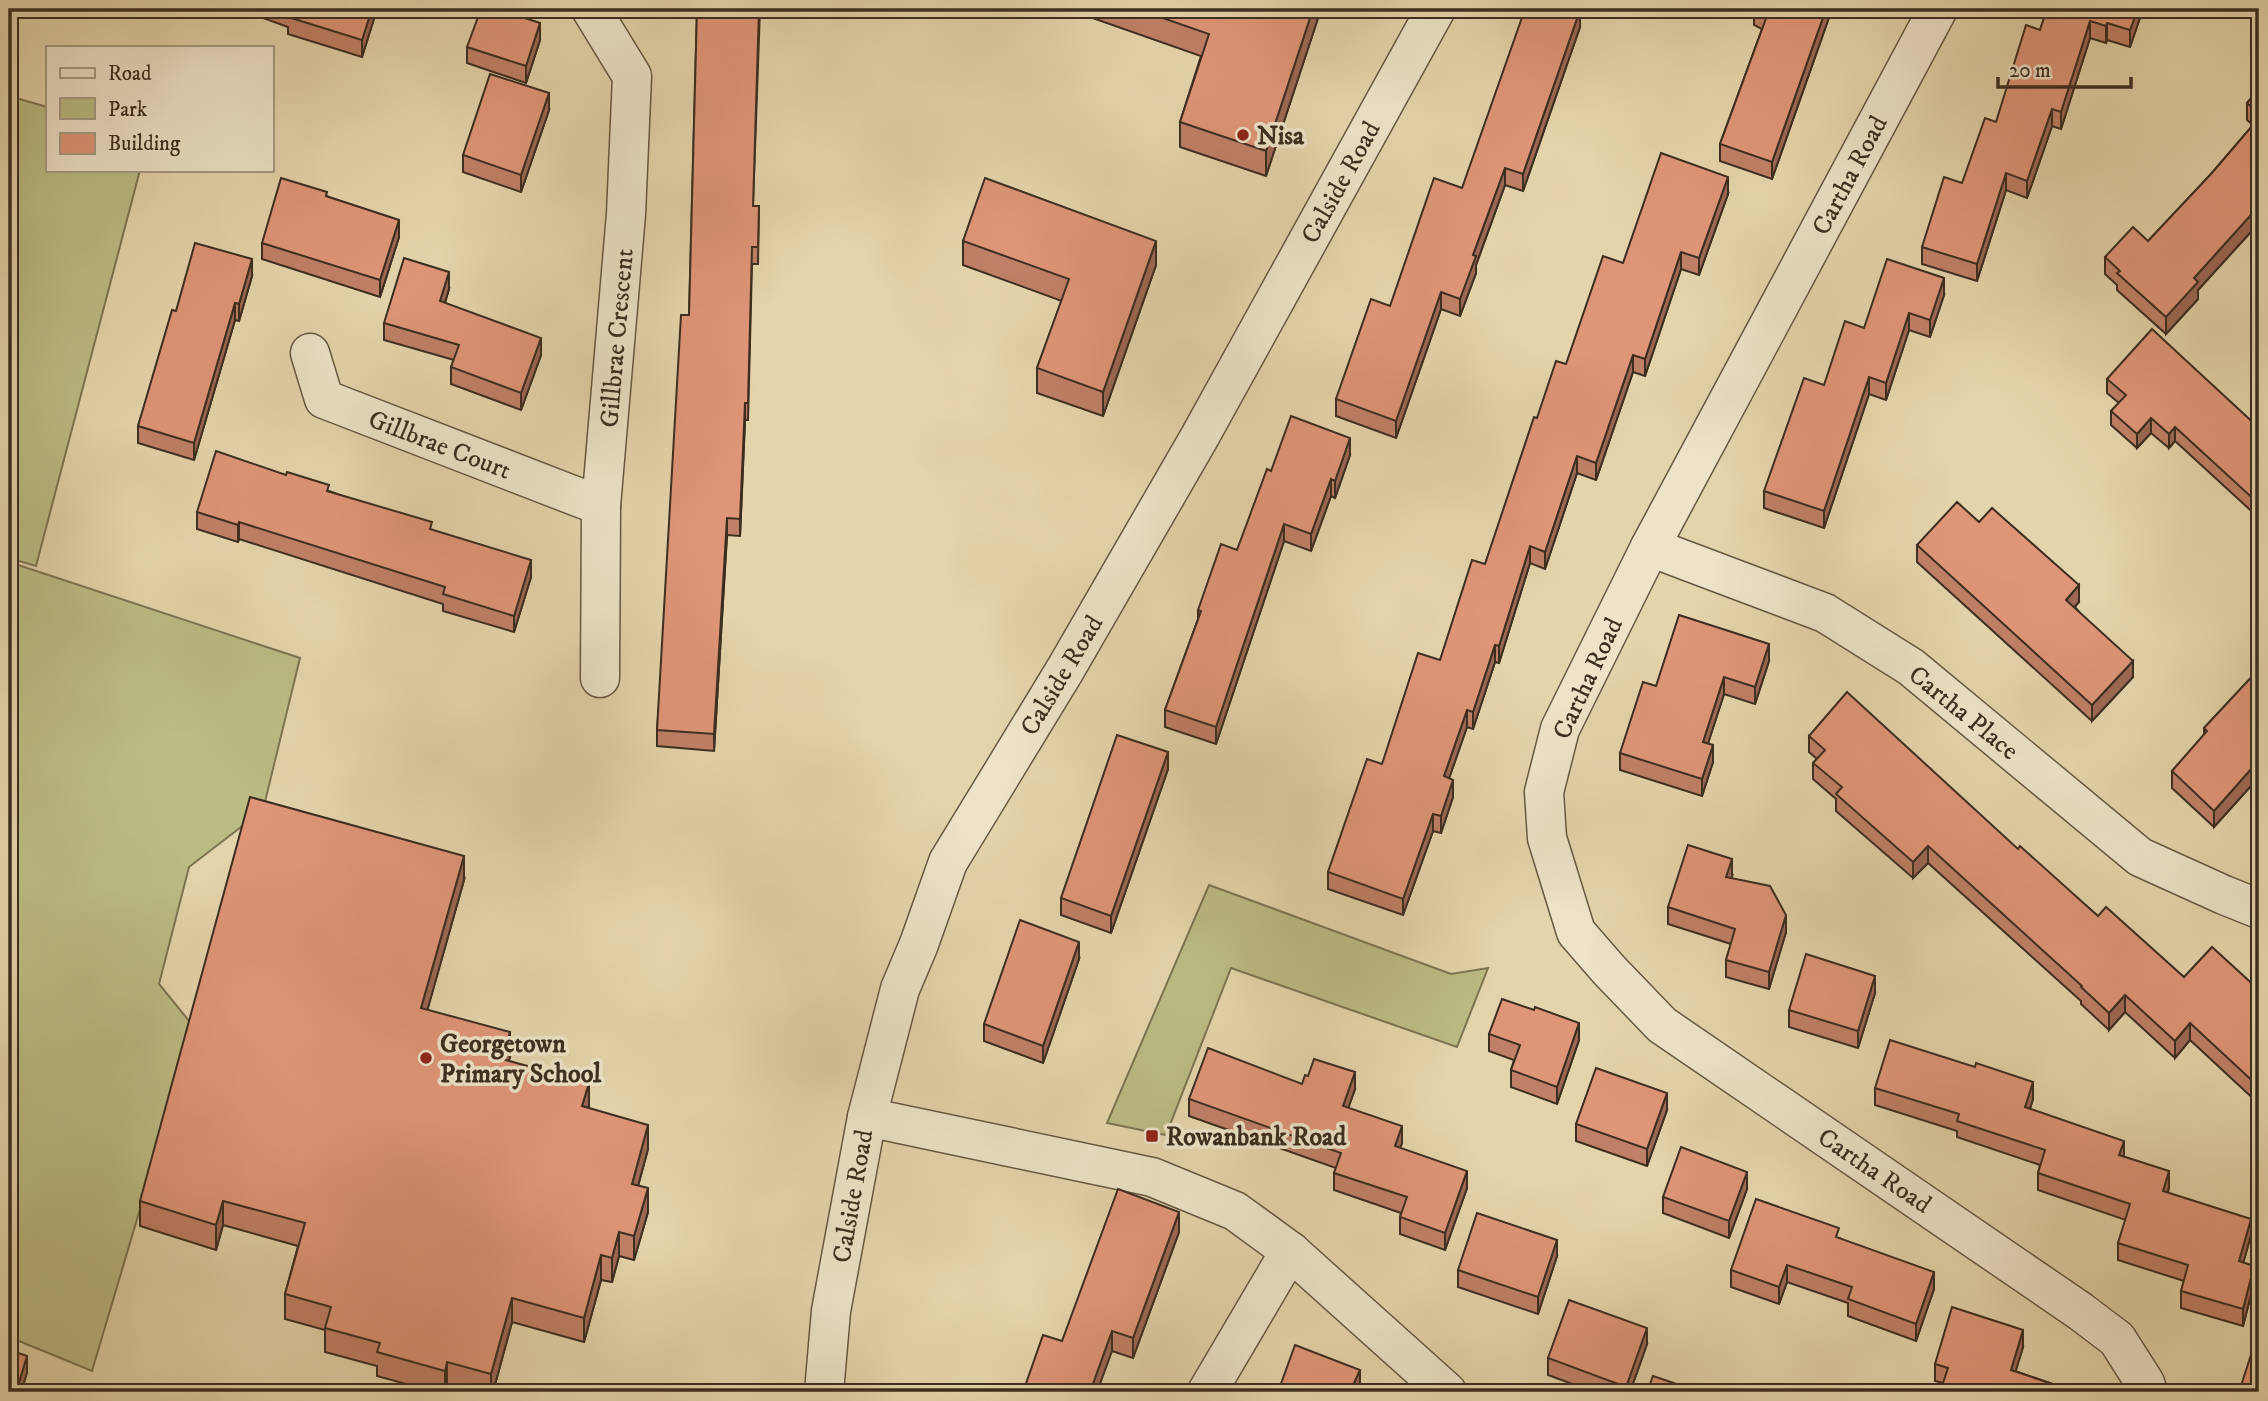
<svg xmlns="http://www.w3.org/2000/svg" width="2268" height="1401" viewBox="0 0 2268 1401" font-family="'IM FELL DW Pica',serif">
	<rect width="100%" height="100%" fill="#e4d4ab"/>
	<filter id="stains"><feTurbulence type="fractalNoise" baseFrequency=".00286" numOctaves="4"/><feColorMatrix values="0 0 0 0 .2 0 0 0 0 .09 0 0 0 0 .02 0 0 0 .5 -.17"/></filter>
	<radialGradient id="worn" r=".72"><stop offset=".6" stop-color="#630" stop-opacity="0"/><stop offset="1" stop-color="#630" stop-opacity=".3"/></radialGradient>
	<g fill="#bbbb84" stroke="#7c7452" stroke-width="2">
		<path d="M9,96L47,107V170H140L36,566L9,558Z"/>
		<path d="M9,562L300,658L263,810L189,867L159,984L194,1027L92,1371L9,1337Z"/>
		<path d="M1209,885L1451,974L1488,968L1457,1047L1231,968L1166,1135L1107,1123Z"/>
	</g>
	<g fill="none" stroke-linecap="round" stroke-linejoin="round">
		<g stroke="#665842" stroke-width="41">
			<g id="minor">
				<path d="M591,9L632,76L626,214L601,506L600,678"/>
				<path d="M1938,9L1650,547L1560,729L1544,792L1547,838L1576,932L1609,970L1662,1025L2080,1311L2117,1339L2145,1383L2148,1392"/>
				<path d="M310,353L324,399L601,506"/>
				<path d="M1650,547L1825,613L1911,667L2140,857L2224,895L2259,909"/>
				<path d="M867,1117L1152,1177L1235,1211L1290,1251L1447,1392"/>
				<path d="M1207,1392L1290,1251"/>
			</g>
		</g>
		<g stroke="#665842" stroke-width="41">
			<path id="tertiary" d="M824,1392L831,1311L867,1117L900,989L919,944L948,862L1065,670L1199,438L1436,9"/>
		</g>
		<use href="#minor" stroke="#ede3c8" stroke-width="38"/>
		<use href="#tertiary" stroke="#ede3c8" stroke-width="38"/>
	</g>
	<g fill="#c08067" stroke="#3c2e1f" stroke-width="2">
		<path d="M238,9H377L362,57L288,34V27Z"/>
		<path d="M697,9H760L753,206H759L758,264H752L748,420H745L740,536L727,535L714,751L657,746V730L689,315Z"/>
		<path d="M1067,9H1319V15L1266,176L1180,147V122L1201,56Z"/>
		<path d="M1754,9H1832L1772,179L1720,161V144L1762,29L1754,25Z"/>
		<path d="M2047,9H2143L2130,47L2107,40L2106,43L2090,38L2061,129L2052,126L2027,198L2006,190L1977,281L1922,264V247L1962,183L1996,122L2040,30Z"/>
		<path d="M1580,27L1523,191L1505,185L1476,265V273L1460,316L1441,309L1396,438L1336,416V399L1390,306L1462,188Z"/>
		<path d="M540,40L526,83L467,63V47Z"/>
		<path d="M2259,89V223L2198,290V299L2166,334L2117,290V285L2105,274V257L2148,241L2211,174L2253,125L2247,120V103Z"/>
		<path d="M549,110L521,192L463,172V155Z"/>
		<path d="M1728,194L1699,275L1681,269L1645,376L1633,372L1596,480L1577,473L1545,569L1530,563L1499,663L1495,662L1473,729L1467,727L1449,778L1453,797L1441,833L1433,831L1403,915L1328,889V872L1382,764L1440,660L1485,564L1537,418L1623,263Z"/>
		<path d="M327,196L399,237L380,297L262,259V243Z"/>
		<path d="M963,241L1156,265L1103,416L1037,393V368L1062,301L963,265Z"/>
		<path d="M252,276L239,321L235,320L194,460L138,443V426L176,311Z"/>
		<path d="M449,289L445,303L541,355L521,410L451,384V367L454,360L384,340V323Z"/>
		<path d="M1944,295L1930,337L1909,330L1886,400L1869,394L1824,528L1764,508V491L1864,328Z"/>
		<path d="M2107,379L2259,428V518L2175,441L2169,448L2151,433L2137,448L2111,425V411L2119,403L2107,393Z"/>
		<path d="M1350,455L1335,498L1331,496L1311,551L1284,541L1216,744L1165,727V710L1198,619V610L1237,550L1271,471Z"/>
		<path d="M329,491L432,530L531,577L514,632L443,611V604L239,539L238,542L197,529V512Z"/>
		<path d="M1979,522L2079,602L2075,607L2133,677L2092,721L1917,562V545Z"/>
		<path d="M1769,661L1755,704L1724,694L1708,743L1713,762L1702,796L1620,770V753L1656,686Z"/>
		<path d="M2259,669V777L2214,827L2172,788V771L2204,735V728Z"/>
		<path d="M1809,736L2018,849L2098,916L2184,977L2259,990V1104L2190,1040L2175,1058L2125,1012L2109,1030L2081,1004V1001L1928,863L1913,878L1836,811V799L1813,779V763L1817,759L1809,752Z"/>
		<path d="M1168,769L1111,933L1061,915V898Z"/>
		<path d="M1732,876L1731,878L1786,932L1769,989L1726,977V960L1731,944L1668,924V907Z"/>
		<path d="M464,880L427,1010L510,1057L508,1061L589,1108L648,1149L638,1186L648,1212L634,1260L619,1256L612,1282L601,1280L584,1342L512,1322L493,1392H468L447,1386L446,1392H435L377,1376V1366L325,1352V1330L285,1319V1294L298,1246L223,1225L216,1250L140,1226V1201Z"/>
		<path d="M1079,959L1043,1063L984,1041V1024Z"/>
		<path d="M1875,993L1858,1048L1789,1027V1010Z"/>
		<path d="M1534,1010L1579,1040L1557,1104L1511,1087V1070L1514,1060L1489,1051V1034Z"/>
		<path d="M1302,1084L1355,1089L1348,1108L1402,1143L1400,1148L1467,1188L1445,1250L1400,1234V1217L1401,1213L1334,1190V1173L1336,1168L1189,1116V1099Z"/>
		<path d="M1875,1088L2033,1099L2030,1109L2124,1157L2169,1187L2168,1193L2251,1235L2243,1263L2254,1283L2243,1326L2181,1308V1291L2184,1281L2118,1260V1243L2126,1220L2038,1190V1173L2040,1165L1957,1137V1131L1875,1105Z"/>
		<path d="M1667,1110L1647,1166L1576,1141V1124Z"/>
		<path d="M1747,1189L1729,1238L1663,1213V1197Z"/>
		<path d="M1179,1232L1133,1358L1112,1351L1062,1341Z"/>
		<path d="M1839,1238L1934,1289L1916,1341L1848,1316V1303L1787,1282L1779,1304L1731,1287V1270Z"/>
		<path d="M1557,1256L1538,1314L1458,1287V1270Z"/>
		<path d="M1647,1344L1630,1392H1594L1548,1375V1358Z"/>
		<path d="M2023,1347L2015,1371L2076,1392H1941L1943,1383L1935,1381V1364Z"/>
	</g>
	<g fill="#9c6854" stroke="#3c2e1f" stroke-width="2">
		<path d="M372,9H377L362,57V40Z"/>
		<path d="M1313,9H1319V15L1266,176V151Z"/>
		<path d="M1826,9H1832L1772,179V162Z"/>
		<path d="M2138,9H2143L2130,47V30Z"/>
		<path d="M1580,10V27L1523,191V174Z"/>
		<path d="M2090,21V38L2061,129V112Z"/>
		<path d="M540,23V40L526,83V66Z"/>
		<path d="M2107,23V40L2106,43V26Z"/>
		<path d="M549,93V110L521,192V175Z"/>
		<path d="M2052,109V126L2027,198V181Z"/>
		<path d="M1505,168V185L1476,265V273L1460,316V299L1473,255Z"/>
		<path d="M2006,173V190L1977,281V264Z"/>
		<path d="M1728,177V194L1699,275V258Z"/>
		<path d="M2259,206V223L2198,290V299L2166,334V317L2194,278Z"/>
		<path d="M399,220V237L380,297V280Z"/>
		<path d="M1156,241V265L1103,416V392Z"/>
		<path d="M1681,252V269L1645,376V359Z"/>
		<path d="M252,259V276L239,321V304Z"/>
		<path d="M449,272V289L440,318V301Z"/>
		<path d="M1944,278V295L1930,337V320Z"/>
		<path d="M1441,292V309L1396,438V421Z"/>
		<path d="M235,303V320L194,460V443Z"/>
		<path d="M1909,313V330L1886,400V383Z"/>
		<path d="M541,338V355L521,410V393Z"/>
		<path d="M1633,355V372L1596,480V463Z"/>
		<path d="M1869,377V394L1824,528V511Z"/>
		<path d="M745,403V420L740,536V519Z"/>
		<path d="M2151,418V433L2137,448V434Z"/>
		<path d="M2175,427V441L2169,448V434Z"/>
		<path d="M1350,438V455L1335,498V481Z"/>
		<path d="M1577,456V473L1545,569V552Z"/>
		<path d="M1331,479V496L1311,551V534Z"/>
		<path d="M727,518V535L714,751V734Z"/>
		<path d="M239,522V539L238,542V525Z"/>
		<path d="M1284,524V541L1216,744V727Z"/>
		<path d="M1530,546V563L1499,663V646Z"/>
		<path d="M531,560V577L514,632V616Z"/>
		<path d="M2079,585V602L2066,617V600Z"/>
		<path d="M1769,644V661L1755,704V687Z"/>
		<path d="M1495,645V662L1473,729V712Z"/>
		<path d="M2133,661V677L2092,721V705Z"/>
		<path d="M1724,677V694L1703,759V742Z"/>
		<path d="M1467,710V727L1444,793V776Z"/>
		<path d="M1713,745V762L1702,796V779Z"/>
		<path d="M1168,752V769L1111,933V916Z"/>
		<path d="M2259,760V777L2214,827V811Z"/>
		<path d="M1453,780V797L1441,833V816Z"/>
		<path d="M1433,814V831L1403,915V899Z"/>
		<path d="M1928,846V863L1913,878V862Z"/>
		<path d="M464,856V880L421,1033V1008Z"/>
		<path d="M1732,859V876L1726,894V877Z"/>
		<path d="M1786,915V932L1769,989V972Z"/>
		<path d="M1079,942V959L1043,1063V1046Z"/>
		<path d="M1875,976V993L1858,1048V1031Z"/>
		<path d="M2125,995V1012L2109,1030V1013Z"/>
		<path d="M1579,1023V1040L1557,1104V1087Z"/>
		<path d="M2190,1023V1040L2175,1058V1041Z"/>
		<path d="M510,1032V1057L502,1084V1059Z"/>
		<path d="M1355,1072V1089L1343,1123V1106Z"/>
		<path d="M2033,1082V1099L2025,1124V1107Z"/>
		<path d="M589,1083V1108L582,1106Z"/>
		<path d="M1667,1093V1110L1647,1166V1149Z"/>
		<path d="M648,1125V1149L632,1208V1184Z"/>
		<path d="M1402,1126V1143L1395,1163V1146Z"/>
		<path d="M2124,1141V1158L2119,1155Z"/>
		<path d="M1467,1171V1188L1445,1250V1233Z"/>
		<path d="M2169,1171V1187L2163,1208V1191Z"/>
		<path d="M1747,1172V1189L1729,1238V1221Z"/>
		<path d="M648,1188V1212L634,1260V1236Z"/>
		<path d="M223,1201V1225L216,1250V1225Z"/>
		<path d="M1179,1212V1232L1133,1358V1338Z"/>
		<path d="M2251,1219V1235L2239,1278V1261Z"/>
		<path d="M619,1232V1256L612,1282V1258Z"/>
		<path d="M1557,1240V1256L1538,1314V1297Z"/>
		<path d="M601,1255V1280L584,1342V1318Z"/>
		<path d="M1787,1265V1282L1779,1304V1287Z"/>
		<path d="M2254,1266V1283L2243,1326V1309Z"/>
		<path d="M1934,1272V1289L1916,1341V1324Z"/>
		<path d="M512,1298V1322L493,1392H491V1374Z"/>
		<path d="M1647,1328V1344L1630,1392H1626V1387Z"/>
		<path d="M2023,1330V1347L2011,1387V1370Z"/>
		<path d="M1112,1331V1351L1097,1392H1090Z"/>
		<path d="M27,1356V1373L21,1392H16Z"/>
		<path d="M447,1362V1386L445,1392V1371Z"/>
		<path d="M1360,1370V1392H1350Z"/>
	</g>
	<g fill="#df9578" stroke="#3c2e1f" stroke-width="2">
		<path d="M286,9H372L362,40L288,17L290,10Z"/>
		<path d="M481,9H497L540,23L526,66L467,47Z"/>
		<path d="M697,9H759L753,206H759L758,247H752L748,403H745L740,519L727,518L714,734L657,730L681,315H689Z"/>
		<path d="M1137,9H1313L1266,151L1180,122L1209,34Z"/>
		<path d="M1525,9H1576L1580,10L1523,174L1505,168L1473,255L1476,256L1460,299L1441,292L1396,421L1336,399L1371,299L1390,306L1434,178L1462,188Z"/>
		<path d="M1754,9H1826L1772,162L1720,144L1768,13Z"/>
		<path d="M2047,9H2138L2130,30L2107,23L2106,26L2090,21L2061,112L2052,109L2027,181L2006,173L1977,264L1922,247L1944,177L1962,183L1985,118L1996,122L2026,25L2040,30Z"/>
		<path d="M490,74L549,93L521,175L463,155Z"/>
		<path d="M2259,89V114L2247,103Z"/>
		<path d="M2259,118V206L2194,278L2198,282L2166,317L2117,273L2120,271L2105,257L2133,227L2148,241L2211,174Z"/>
		<path d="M1661,153L1728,177L1699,258L1681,252L1645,359L1633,355L1596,463L1577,456L1545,552L1530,546L1499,646L1495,645L1473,712L1467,710L1444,776L1453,780L1441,816L1433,814L1403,899L1328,872L1367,759L1382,764L1418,653L1440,660L1472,560L1485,564L1534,417L1537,418L1556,361L1566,364L1603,256L1623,263Z"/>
		<path d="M281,178L327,192L326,196L399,220L380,280L262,243Z"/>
		<path d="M985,178L1156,241L1103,392L1037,368L1069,279L963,241Z"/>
		<path d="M195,243L252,259L239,304L235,303L194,443L138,426L172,310L176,311Z"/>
		<path d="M404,258L449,272L440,301L541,338L521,393L451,367L459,345L384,323Z"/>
		<path d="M1887,259L1944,278L1930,320L1909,313L1886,383L1869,377L1824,511L1764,491L1804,378L1824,385L1845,321L1864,328Z"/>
		<path d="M2152,329L2259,428V504L2175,427L2169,434L2151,418L2137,434L2111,411L2126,395L2107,379Z"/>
		<path d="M1291,416L1350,438L1335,481L1331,479L1311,534L1284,524L1216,727L1165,710L1201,611L1198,610L1221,544L1237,550L1267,469L1271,471Z"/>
		<path d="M216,451L286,475L287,472L329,485L327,491L432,522L430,529L531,560L514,616L443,594L445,587L239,522L238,525L197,512Z"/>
		<path d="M1957,502L1979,522L1992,508L2079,585L2066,600L2133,661L2092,705L1917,545Z"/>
		<path d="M1679,615L1769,644L1755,687L1724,677L1703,742L1713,745L1702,779L1620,753L1643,682L1656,686Z"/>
		<path d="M2259,669V760L2214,811L2172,771L2207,731L2204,728Z"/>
		<path d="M1847,692L2018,849L2020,846L2098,916L2106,907L2184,977L2212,947L2259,990V1087L2190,1023L2175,1041L2125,995L2109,1013L2081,987L2082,986L1928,846L1913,862L1836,794L1842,787L1813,763L1825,750L1809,736Z"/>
		<path d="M1117,735L1168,752L1111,916L1061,898Z"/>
		<path d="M250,797L464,856L421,1008L510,1032L502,1059L589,1083L582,1106L648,1125L632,1184L648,1188L634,1236L619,1232L612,1258L601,1255L584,1318L512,1298L491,1374L447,1362L445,1371L377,1352L380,1343L325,1328L331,1307L285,1294L305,1223L223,1201L216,1225L140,1201Z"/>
		<path d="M1688,845L1732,859L1726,877L1770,886L1786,915L1769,972L1726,960L1735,929L1668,907Z"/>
		<path d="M1020,920L1079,942L1043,1046L984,1024Z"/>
		<path d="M1806,954L1875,976L1858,1031L1789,1010Z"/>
		<path d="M1502,999L1534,1010L1535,1007L1579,1023L1557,1087L1511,1070L1520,1045L1489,1034Z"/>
		<path d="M1890,1040L1975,1067L1976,1063L2033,1082L2025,1107L2124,1141L2119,1155L2169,1171L2163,1191L2251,1219L2239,1261L2254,1266L2243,1309L2181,1291L2188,1265L2118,1243L2130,1204L2038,1173L2045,1150L1957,1121L1959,1114L1875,1088Z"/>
		<path d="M1208,1048L1302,1084L1305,1075L1308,1076L1314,1059L1355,1072L1343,1106L1402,1126L1395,1146L1467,1171L1445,1233L1400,1217L1407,1197L1334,1173L1341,1153L1189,1099Z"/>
		<path d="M1596,1068L1667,1093L1647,1149L1576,1124Z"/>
		<path d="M1681,1147L1747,1172L1729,1221L1663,1197Z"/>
		<path d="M1118,1189L1179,1212L1133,1338L1112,1331L1090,1392H1023L1043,1335L1062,1341Z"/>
		<path d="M1756,1199L1839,1228L1836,1237L1934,1272L1916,1324L1848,1299L1852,1287L1787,1265L1779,1287L1731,1270Z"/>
		<path d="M1477,1213L1557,1240L1538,1297L1458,1270Z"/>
		<path d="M1569,1300L1647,1328L1626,1387L1548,1358Z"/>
		<path d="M1952,1307L2023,1330L2011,1370L2076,1392H1952L1941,1389L1948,1368L1935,1364Z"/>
		<path d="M2259,1330V1392H2239Z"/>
		<path d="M1295,1345L1360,1370L1350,1392H1278Z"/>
		<path d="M9,1350L27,1356L16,1392H9Z"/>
		<path d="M1653,1376L1700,1392H1647Z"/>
	</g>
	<g fill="#8f2418" stroke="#ede3c8" stroke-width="2.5">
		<circle cx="1243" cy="135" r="7"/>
		<circle cx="426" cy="1058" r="7"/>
		<rect x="1145" y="1129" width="14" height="14" rx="3.5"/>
	</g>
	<g text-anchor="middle" stroke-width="7" stroke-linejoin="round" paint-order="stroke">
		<g font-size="26" font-weight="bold" fill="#3c2e1f" stroke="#ede3c8" text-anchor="start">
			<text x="1257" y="144">Nisa</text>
			<text x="440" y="1052">Georgetown<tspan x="440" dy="30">Primary School</tspan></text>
			<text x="1166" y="1145">Rowanbank Road</text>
		</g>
		<g font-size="26" fill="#3c2e1f" stroke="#ede3c8">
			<text transform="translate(1849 175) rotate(-62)" y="9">Cartha Road</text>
			<text transform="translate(1340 182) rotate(-61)" y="9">Calside Road</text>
			<text transform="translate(616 338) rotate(-85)" y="9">Gillbrae Crescent</text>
			<text transform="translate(440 444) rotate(21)" y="9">Gillbrae Court</text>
			<text transform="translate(1061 675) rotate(-59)" y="9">Calside Road</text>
			<text transform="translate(1587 678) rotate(-65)" y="9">Cartha Road</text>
			<text transform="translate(1964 712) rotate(39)" y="9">Cartha Place</text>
			<text transform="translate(1875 1170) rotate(34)" y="9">Cartha Road</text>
			<text transform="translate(852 1196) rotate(-80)" y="9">Calside Road</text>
		</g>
	</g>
	<rect width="2268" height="1401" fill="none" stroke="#e4d4ab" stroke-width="35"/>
	<rect x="10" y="10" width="2247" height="1380" fill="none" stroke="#3c2e1f" stroke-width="3.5"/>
	<rect x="18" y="18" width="2233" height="1366" fill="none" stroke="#3c2e1f" stroke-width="2"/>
	<rect x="46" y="46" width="228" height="126" fill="#ede3c8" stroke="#a69b84" stroke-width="2"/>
	<rect x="60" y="68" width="35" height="10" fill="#ede3c8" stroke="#a69b84" stroke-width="2"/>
	<text x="108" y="80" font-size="21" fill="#3c2e1f">Road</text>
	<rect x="60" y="98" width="35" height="21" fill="#bbbb84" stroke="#a69b84" stroke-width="2"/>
	<text x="108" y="116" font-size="21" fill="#3c2e1f">Park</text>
	<rect x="60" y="133" width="35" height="21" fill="#df9578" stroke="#a69b84" stroke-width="2"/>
	<text x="108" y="150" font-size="21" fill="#3c2e1f">Building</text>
	<path d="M1998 77v10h133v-10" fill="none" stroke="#3c2e1f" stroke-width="3.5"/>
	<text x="2009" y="77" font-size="21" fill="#3c2e1f" stroke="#ede3c8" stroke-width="5" paint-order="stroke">20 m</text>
	<rect width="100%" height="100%" filter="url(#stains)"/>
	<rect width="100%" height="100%" fill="url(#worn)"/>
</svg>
